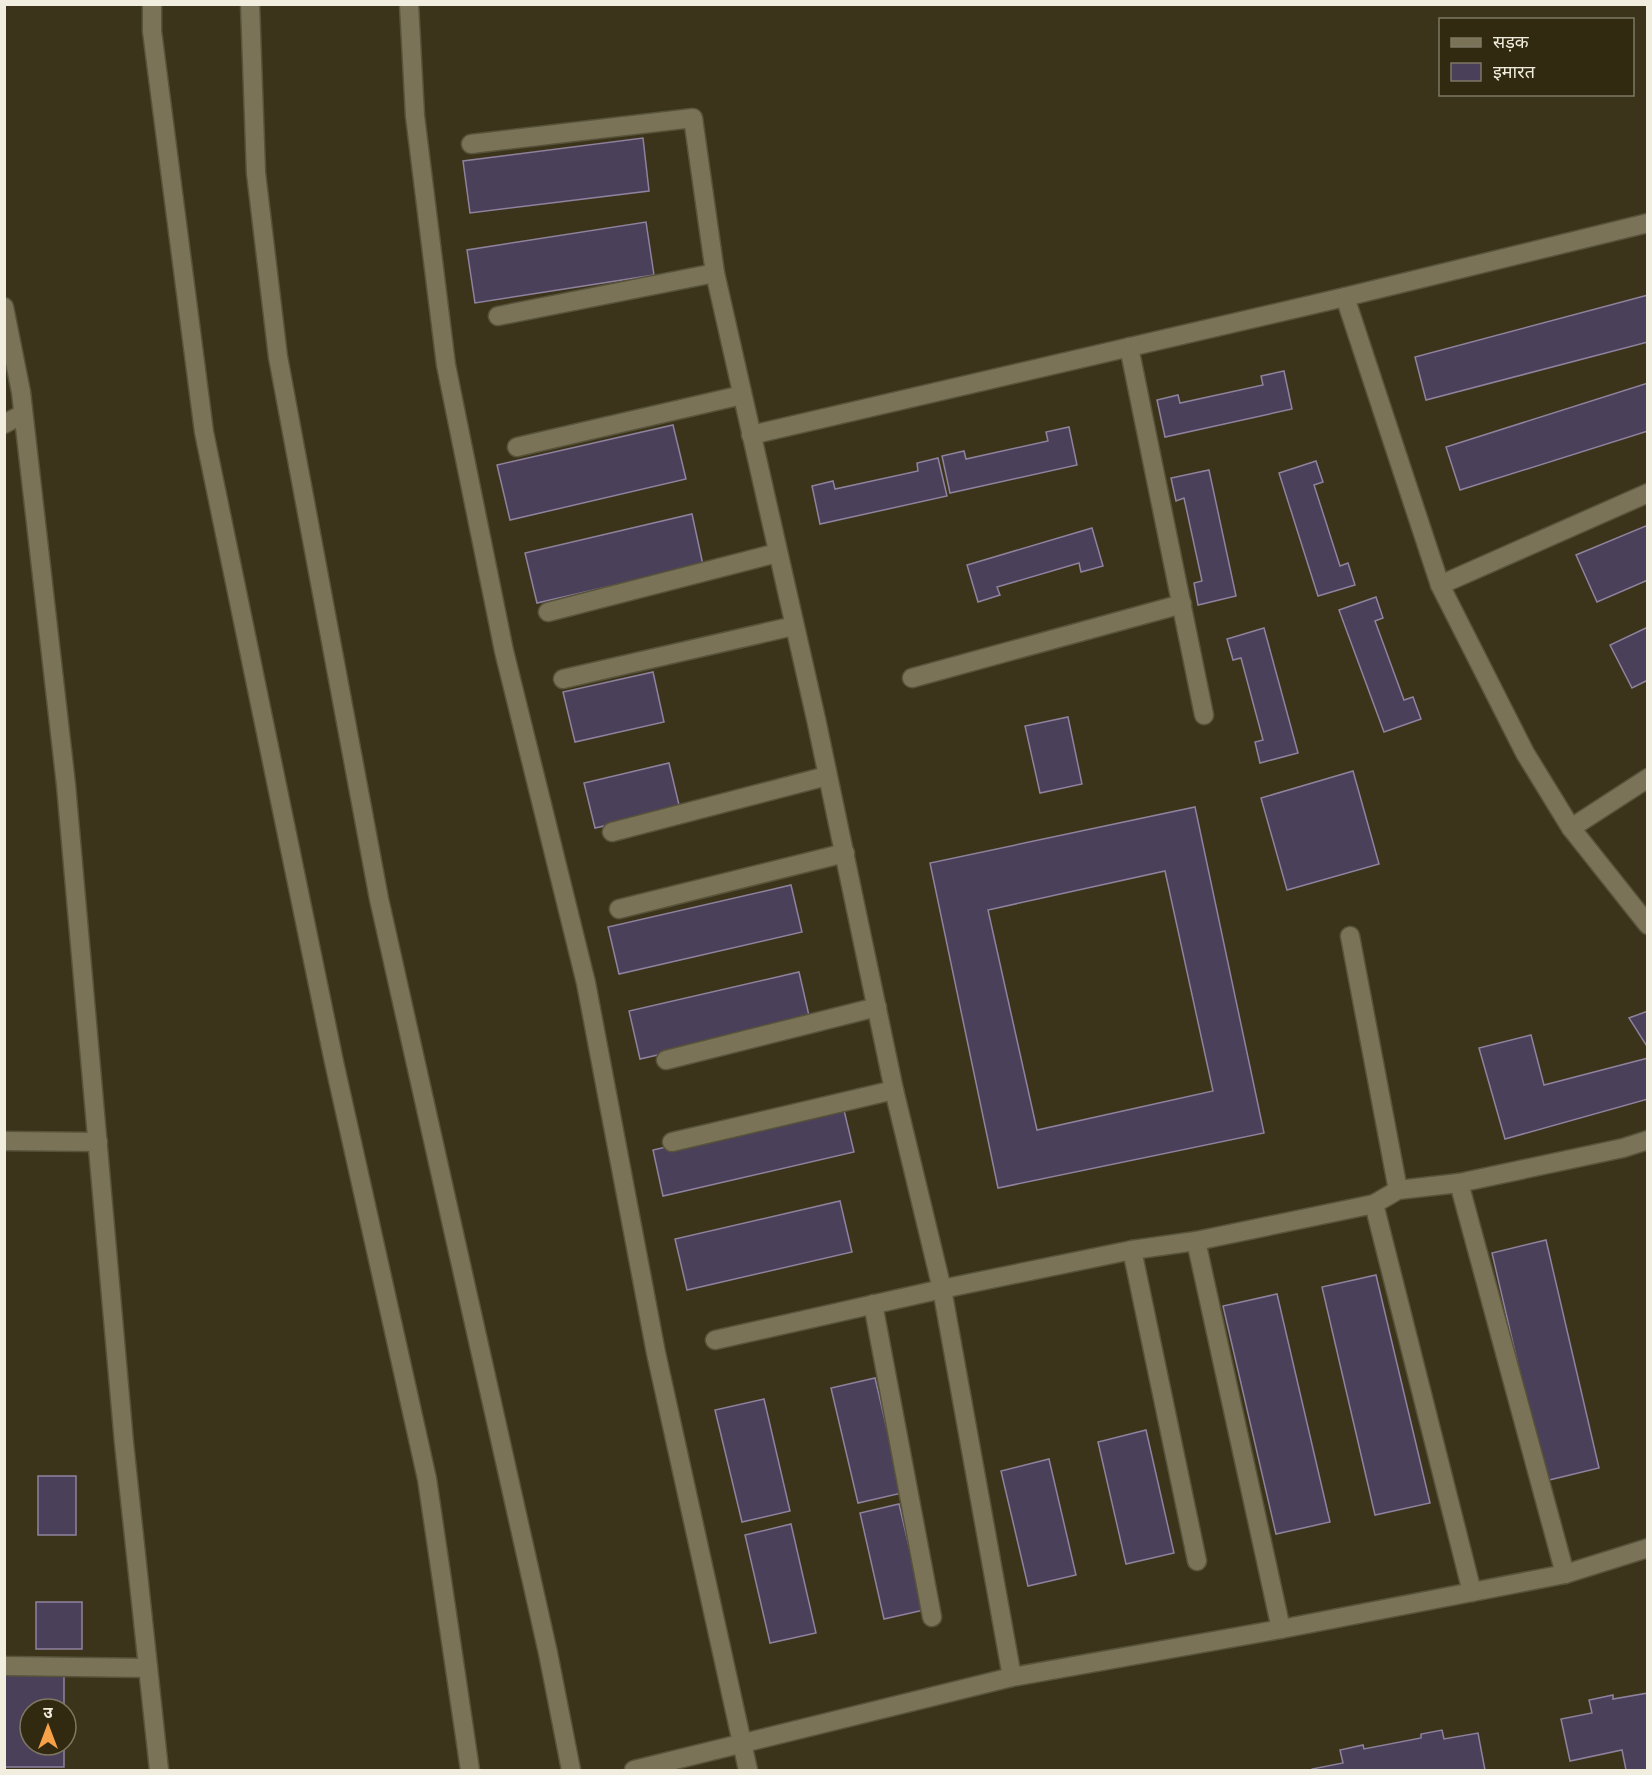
<svg xmlns="http://www.w3.org/2000/svg" width="1652" height="1775" viewBox="0 0 1652 1775" font-family="'Nunito Sans','Noto Sans Devanagari',sans-serif">
	<rect width="100%" height="100%" fill="#3b341a"/>
	<g fill="#4b4059" stroke="#8e829e" stroke-width="1.5" fill-rule="evenodd">
		<path d="M643,138L649,191L470,213L463,161Z"/>
		<path d="M646,222L654,275L475,303L467,250Z"/>
		<path d="M1648,295V342L1426,400L1415,357Z"/>
		<path d="M1284,371L1292,409L1165,437L1157,400L1178,395L1180,403L1263,385L1261,376Z"/>
		<path d="M1648,383V431L1460,490L1446,447Z"/>
		<path d="M673,425L686,479L510,520L497,465Z"/>
		<path d="M1069,427L1077,465L950,493L942,456L964,451L966,459L1048,441L1046,432Z"/>
		<path d="M938,458L947,496L820,524L812,486L833,481L835,489L918,471L917,463Z"/>
		<path d="M1316,461L1323,482L1314,485L1340,566L1348,563L1355,585L1318,596L1279,473Z"/>
		<path d="M1209,470L1236,596L1198,605L1194,583L1202,581L1184,498L1176,501L1171,478Z"/>
		<path d="M692,514L703,565L537,603L525,553Z"/>
		<path d="M1648,525V580L1597,602L1576,555Z"/>
		<path d="M1092,528L1103,566L1081,572L1079,563L997,587L1000,595L978,602L967,565Z"/>
		<path d="M1376,597L1383,618L1375,621L1404,700L1413,697L1421,719L1384,732L1339,610Z"/>
		<path d="M1648,627V680L1632,688L1610,645Z"/>
		<path d="M1264,628L1298,753L1260,763L1255,742L1263,740L1241,658L1233,660L1227,639Z"/>
		<path d="M653,672L664,722L575,742L563,692Z"/>
		<path d="M1068,717L1082,784L1040,793L1025,726Z"/>
		<path d="M669,763L680,809L595,828L584,783Z"/>
		<path d="M1353,771L1379,864L1287,890L1261,798Z"/>
		<path d="M1195,807L1264,1133L998,1188L930,863ZM1165,871L1213,1091L1037,1130L988,910Z"/>
		<path d="M791,885L802,932L619,974L608,927Z"/>
		<path d="M799,972L810,1020L640,1059L629,1011Z"/>
		<path d="M1648,1011V1048L1629,1018Z"/>
		<path d="M1531,1035L1544,1085L1648,1058V1099L1505,1139L1479,1048Z"/>
		<path d="M843,1106L854,1152L663,1196L653,1150Z"/>
		<path d="M840,1201L852,1252L687,1290L675,1239Z"/>
		<path d="M1546,1240L1599,1468L1545,1481L1492,1253Z"/>
		<path d="M1376,1275L1430,1503L1375,1515L1322,1287Z"/>
		<path d="M1277,1294L1330,1522L1276,1534L1223,1306Z"/>
		<path d="M875,1378L902,1493L858,1503L831,1388Z"/>
		<path d="M764,1399L790,1511L742,1522L715,1410Z"/>
		<path d="M1146,1430L1174,1553L1126,1564L1098,1442Z"/>
		<path d="M1049,1459L1076,1575L1028,1586L1001,1471Z"/>
		<rect x="38" y="1476" width="38" height="59"/>
		<path d="M899,1504L924,1610L884,1619L860,1513Z"/>
		<path d="M791,1524L816,1633L770,1643L745,1535Z"/>
		<rect x="36" y="1602" width="46" height="47"/>
		<path d="M4,1671H64V1709H30V1745H64V1767H4Z"/>
		<path d="M1648,1693V1770H1626L1622,1750L1570,1761L1561,1719L1592,1713L1589,1700L1613,1695V1699Z"/>
		<path d="M1442,1730L1444,1739L1478,1733L1485,1770H1312V1769L1343,1763L1340,1750L1363,1745L1364,1749L1421,1738V1734Z"/>
	</g>
	<g fill="none" stroke-linecap="round" stroke-linejoin="round">
		<g stroke="#58533b" stroke-width="21">
			<g id="minor">
				<path d="M152,4V31L204,432L334,1062L427,1479L470,1770"/>
				<path d="M250,4L256,173L278,357L379,899L548,1653L571,1770"/>
				<path d="M409,4L415,116L446,365L504,651L586,983L656,1353L748,1770"/>
				<path d="M471,144L693,118L715,273L816,719L894,1090L942,1289L1012,1677"/>
				<path d="M1345,297L1440,585L1525,753L1571,828L1648,925"/>
				<path d="M4,307L21,392L66,785L124,1443L159,1770"/>
				<path d="M498,316L715,273"/>
				<path d="M1129,347L1204,715"/>
				<path d="M4,424L23,414"/>
				<path d="M751,435L1345,297L1648,223"/>
				<path d="M517,447L742,395"/>
				<path d="M1440,585L1648,493"/>
				<path d="M548,612L777,553"/>
				<path d="M912,678L1182,604"/>
				<path d="M563,679L794,626"/>
				<path d="M1571,828L1648,778"/>
				<path d="M612,832L827,776"/>
				<path d="M619,909L845,853"/>
				<path d="M1350,936L1398,1190"/>
				<path d="M666,1060L877,1007"/>
				<path d="M4,1141L98,1142"/>
				<path d="M672,1142L894,1090"/>
				<path d="M1459,1183L1565,1574"/>
				<path d="M1374,1204L1472,1592"/>
				<path d="M1196,1241L1281,1629"/>
				<path d="M1132,1250L1197,1561"/>
				<path d="M873,1304L932,1617"/>
				<path d="M715,1340L942,1289L1132,1250L1196,1241L1374,1204L1398,1190L1459,1183L1623,1148L1648,1140"/>
				<path d="M4,1666L148,1668"/>
				<path d="M634,1770L1012,1677L1281,1629L1565,1574L1648,1548"/>
			</g>
		</g>
		<use href="#minor" stroke="#7a7357" stroke-width="18"/>
	</g>
	<rect width="1652" height="1775" fill="none" stroke="#f2eedf" stroke-width="12"/>
	<rect x="1439" y="18" width="195" height="78" fill="#312a10" stroke="#7e7863" stroke-width="1.5"/>
	<rect x="1451" y="38" width="30" height="9" fill="#7a7357" stroke="#7e7863" stroke-width="1.5"/>
	<text x="1493" y="48" font-size="18" fill="#f2eedf">सड़क</text>
	<rect x="1451" y="63" width="30" height="18" fill="#4b4059" stroke="#7e7863" stroke-width="1.5"/>
	<text x="1493" y="78" font-size="18" fill="#f2eedf">इमारत</text>
	<g transform="translate(48 1727)"><circle r="28" fill="#312a10" stroke="#7e7863" stroke-width="1.5"/>
	<path d="M0-4.5L10 22L0 15L-10 22Z" fill="#f7a149"/>
	<text y="-9" font-size="16" font-weight="bold" text-anchor="middle" fill="#f2eedf">उ</text>
	</g>
</svg>
